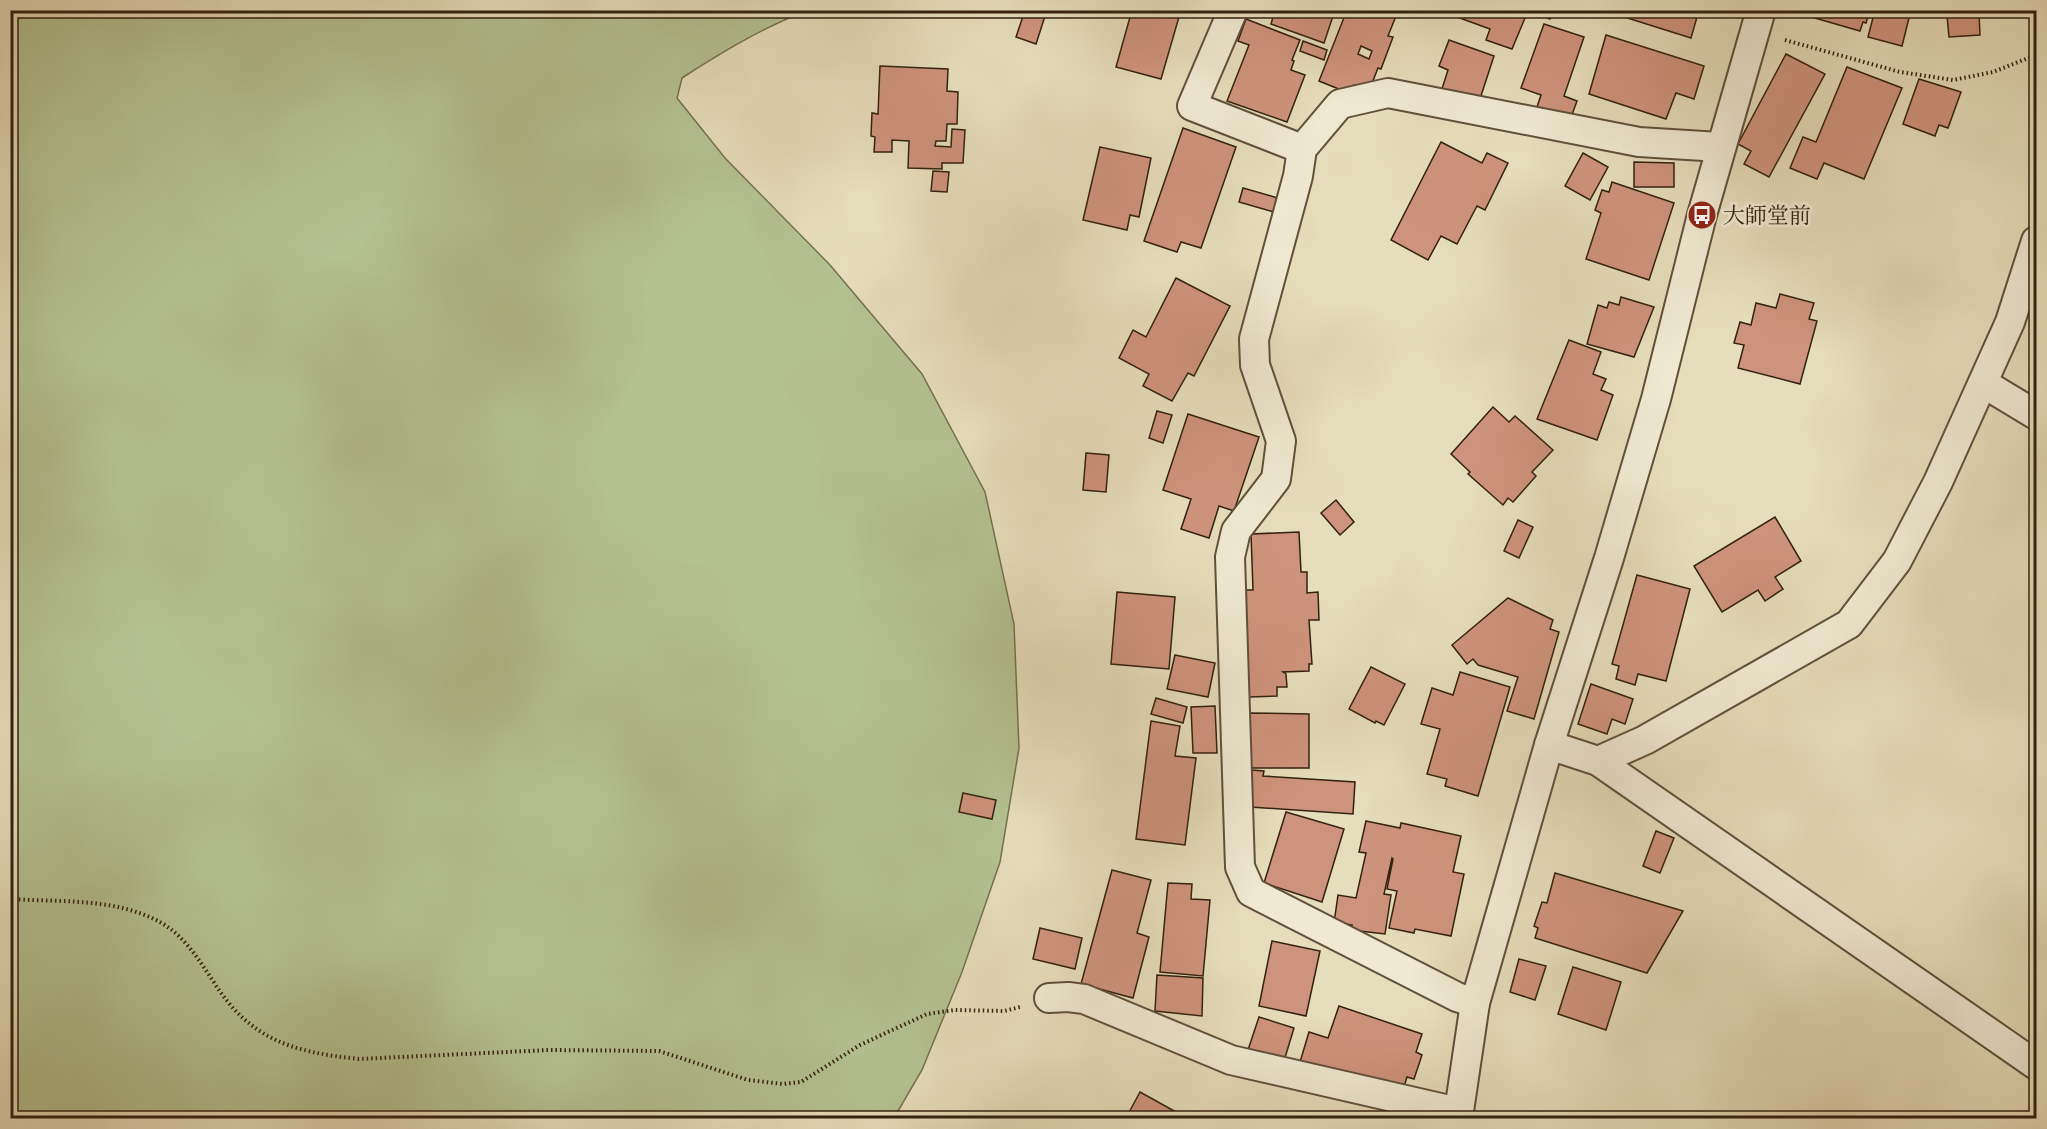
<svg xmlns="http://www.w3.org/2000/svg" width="2047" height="1129" viewBox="0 0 2047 1129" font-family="'EB Garamond','Noto Serif JP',serif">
	<rect width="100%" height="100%" fill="#e6ddba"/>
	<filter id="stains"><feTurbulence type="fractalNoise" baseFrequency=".00333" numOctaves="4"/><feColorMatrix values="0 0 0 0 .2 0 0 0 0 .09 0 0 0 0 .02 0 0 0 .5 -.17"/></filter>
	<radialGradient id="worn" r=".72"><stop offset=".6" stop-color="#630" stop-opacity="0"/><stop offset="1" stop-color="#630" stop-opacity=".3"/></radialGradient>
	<path fill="#b4c191" stroke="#747150" stroke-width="1.5" d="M10,11H806C762,28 722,52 682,78L677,98L725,158L830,265L922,374L985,492L1014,624L1019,748L1000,862L962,972L922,1070L894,1118H11Z"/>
	<g fill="#ce937c" stroke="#33210f" stroke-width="1.5" fill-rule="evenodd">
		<path d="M1025,10H1038L1046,13L1036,44L1016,37Z"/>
		<path d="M1132,10H1181L1161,79L1116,67Z"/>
		<path d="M1275,10H1335L1324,43L1271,24Z"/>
		<path d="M1347,10L1398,11L1388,36L1393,37L1381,69L1378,68L1369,91L1354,85L1351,94L1319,81ZM1361,46L1372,51L1369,59L1358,54Z"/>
		<path d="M1459,10H1505L1525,18L1512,49L1486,40L1490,29L1457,17Z"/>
		<path d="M1544,10H1552L1550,19L1542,16Z"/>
		<path d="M1602,10H1699L1691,38Z"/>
		<path d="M1795,10H1870L1866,23L1863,22L1860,31L1794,12Z"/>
		<path d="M1875,10H1911L1902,46L1868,37Z"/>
		<path d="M1979,14L1980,35L1949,37L1947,16Z"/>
		<path d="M1246,19L1300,40L1292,60L1294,61L1291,70L1305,75L1287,122L1227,101L1249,45L1238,41Z"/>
		<path d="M1544,24L1584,37L1564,96L1577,101L1569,123L1534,116L1541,95L1521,88Z"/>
		<path d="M1606,35L1704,66L1694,99L1676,93L1666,119L1589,94Z"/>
		<path d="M1449,40L1494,56L1478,105L1441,92L1448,70L1439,66Z"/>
		<path d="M1303,41L1327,50L1324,60L1300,51Z"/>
		<path d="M1786,54L1825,74L1769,177L1744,164L1751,151L1738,144Z"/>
		<path d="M880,66L948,69L947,91L958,92L957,124H947L946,141H936L935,146L951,147L952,129L965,130L963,163H942V169L908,168L909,141L892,140V152H874L875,137L871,136L872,113L878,114Z"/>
		<path d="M1847,67L1902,88L1864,179L1824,163L1817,179L1790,168L1803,137L1816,142Z"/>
		<path d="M1919,79L1961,92L1948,128L1939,125L1935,136L1903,124Z"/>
		<path d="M1183,128L1236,147L1201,248L1181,242L1177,252L1144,241Z"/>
		<path d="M1441,142L1482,163L1487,153L1508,163L1485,210L1477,206L1457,244L1441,236L1428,260L1391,240Z"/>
		<path d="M1100,147L1151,158L1139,217L1130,215L1127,230L1083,220Z"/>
		<path d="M1583,153L1608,167L1590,200L1565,186Z"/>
		<path d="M1634,162L1674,163V187H1634Z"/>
		<path d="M933,171L949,172L947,192L931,191Z"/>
		<path d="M1612,182L1674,203L1649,280L1586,259L1601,213L1595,210L1602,190L1609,192Z"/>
		<path d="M1243,188L1278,198L1274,212L1239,202Z"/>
		<path d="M1176,278L1230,306L1194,376L1188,373L1172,401L1143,386L1149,374L1119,358L1133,330L1146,337Z"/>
		<path d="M1780,294L1814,303L1809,319L1817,321L1800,384L1738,368L1744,345L1734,343L1740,322L1751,325L1756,303L1776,308Z"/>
		<path d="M1621,297L1654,307L1634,357L1587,344L1598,305L1607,308L1609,302L1619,305Z"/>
		<path d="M1569,340L1601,352L1593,374L1606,379L1601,390L1613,395L1597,440L1537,419Z"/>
		<path d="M1493,407L1509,422L1515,416L1553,450L1532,472L1536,476L1513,502L1508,498L1503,505L1468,474L1470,472L1451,454Z"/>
		<path d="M1157,411L1172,415L1163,443L1149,438Z"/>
		<path d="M1188,414L1259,437L1234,511L1219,506L1209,538L1181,529L1191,499L1163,490Z"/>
		<path d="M1086,453L1109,455L1106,492L1083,490Z"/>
		<path d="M1336,500L1354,522L1340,535L1321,513Z"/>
		<path d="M1775,517L1801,561L1775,577L1783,589L1765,601L1758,590L1722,612L1694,566Z"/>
		<path d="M1518,520L1533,527L1519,558L1504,551Z"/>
		<path d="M1299,532L1301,572H1307V593L1318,592L1319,620H1309L1312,664H1309V671L1283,672L1286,674L1287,687H1277V696L1249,697L1243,590H1253L1251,534Z"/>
		<path d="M1637,575L1690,589L1666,681L1638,674L1635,685L1616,679L1619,666L1612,664Z"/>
		<path d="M1117,592L1175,597L1169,669L1111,664Z"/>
		<path d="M1508,598L1553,620L1550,629L1559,632L1534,719L1507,711L1518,677L1478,665L1473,659L1467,664L1452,645Z"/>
		<path d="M1175,655L1215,663L1208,697L1167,689Z"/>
		<path d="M1371,667L1405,684L1384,725L1376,721L1375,723L1349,709Z"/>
		<path d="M1460,672L1510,687L1478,796L1445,786L1447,779L1427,774L1440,729L1421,724L1432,688L1453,695Z"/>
		<path d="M1591,684L1633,699L1625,724L1612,719L1607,734L1578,724Z"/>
		<path d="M1156,698L1187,707L1183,723L1151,714Z"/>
		<path d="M1215,706L1217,753H1193L1191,707Z"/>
		<path d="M1250,713L1309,714V768H1249Z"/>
		<path d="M1151,721L1180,726L1175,756L1196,758L1185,845L1136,839Z"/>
		<path d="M1252,770L1264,771L1263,776L1355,782L1353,814L1250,807Z"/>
		<path d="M963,793L996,800L992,819L959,812Z"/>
		<path d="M1286,812L1344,829L1322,902L1264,883Z"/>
		<path d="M1366,821L1400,828L1401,823L1461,836L1453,872L1464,874L1451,936L1415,929L1414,933L1389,928L1397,891L1387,889L1393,859L1392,858L1384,894L1391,895L1385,934L1351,930L1352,925L1334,923L1338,895L1356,898L1366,853L1359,852Z"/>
		<path d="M1656,831L1674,838L1660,873L1643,866Z"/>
		<path d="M1112,870L1151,880L1137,933L1149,937L1133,998L1081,984Z"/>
		<path d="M1555,873L1683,911L1647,973L1535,938L1538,928L1534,926L1542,902L1547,903Z"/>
		<path d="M1168,883L1192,884L1191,899L1210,900L1203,976L1160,972Z"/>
		<path d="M1040,928L1082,938L1075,969L1033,959Z"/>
		<path d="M1272,941L1320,951L1306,1016L1259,1006Z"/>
		<path d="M1519,959L1546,966L1535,1000L1510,992Z"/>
		<path d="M1573,967L1621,982L1606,1030L1558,1014Z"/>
		<path d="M1157,975L1203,978L1202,1016L1155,1011Z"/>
		<path d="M1339,1006L1422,1034L1416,1052L1422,1055L1414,1079L1407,1077L1403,1090L1345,1071L1343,1076L1300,1062L1309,1032L1328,1038Z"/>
		<path d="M1259,1017L1294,1028L1284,1061L1248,1050Z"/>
		<path d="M1140,1092L1185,1117L1184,1118H1126Z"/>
	</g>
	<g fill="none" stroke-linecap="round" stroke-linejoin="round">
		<g stroke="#60503a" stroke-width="32">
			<g id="minor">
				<path d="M1233,10L1192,106L1302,149"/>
				<path d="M1983,383L2036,415"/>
				<path d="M1549,745L1598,761L2036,1065"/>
				<path d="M1598,761L1645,740L1849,624L1897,561L1938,482L2010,322L2036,241"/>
				<path d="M1049,998L1068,997L1084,999L1231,1060L1458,1112"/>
				<path d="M1475,1003L1457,997L1251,892L1240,867L1230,557L1236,531L1276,479L1281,441L1255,365L1254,339L1298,176L1302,149L1340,104L1388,93L1639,142L1720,147"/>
				<path d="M1458,1118L1475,1003L1549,745L1609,558L1656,399L1702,215L1761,10"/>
			</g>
		</g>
		<g stroke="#33210f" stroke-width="4" stroke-dasharray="1.5 3" stroke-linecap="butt">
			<path d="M1785,40L1900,72L1953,80L1993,72L2036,55"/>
			<path d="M10,899C58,902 110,898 154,919C182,932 197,957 213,981C250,1040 292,1052 359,1059L549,1050L659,1051L748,1080L783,1084L801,1082L860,1045L927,1014L955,1010L1004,1011L1020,1007"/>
		</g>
		<use href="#minor" stroke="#efe9d2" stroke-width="28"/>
	</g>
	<defs>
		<g id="bus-disc" transform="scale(1.5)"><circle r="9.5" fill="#8f2418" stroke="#efe9d2"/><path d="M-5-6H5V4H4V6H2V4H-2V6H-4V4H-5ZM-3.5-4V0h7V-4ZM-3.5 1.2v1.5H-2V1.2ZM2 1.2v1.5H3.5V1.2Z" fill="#fff"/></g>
	</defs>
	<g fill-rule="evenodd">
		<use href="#bus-disc" x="1702" y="215"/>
	</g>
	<g text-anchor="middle" stroke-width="6" stroke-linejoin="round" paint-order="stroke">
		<g font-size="22" fill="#33210f" stroke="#efe9d2" text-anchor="start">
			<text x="1723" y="223">大師堂前</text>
		</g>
	</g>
	<rect width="2047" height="1129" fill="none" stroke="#e6ddba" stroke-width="36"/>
	<rect x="12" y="12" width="2023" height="1105" fill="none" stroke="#33210f" stroke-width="3"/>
	<rect x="18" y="18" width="2011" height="1093" fill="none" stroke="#33210f" stroke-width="1.5"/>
	<rect width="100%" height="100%" filter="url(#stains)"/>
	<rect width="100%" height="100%" fill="url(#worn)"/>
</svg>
